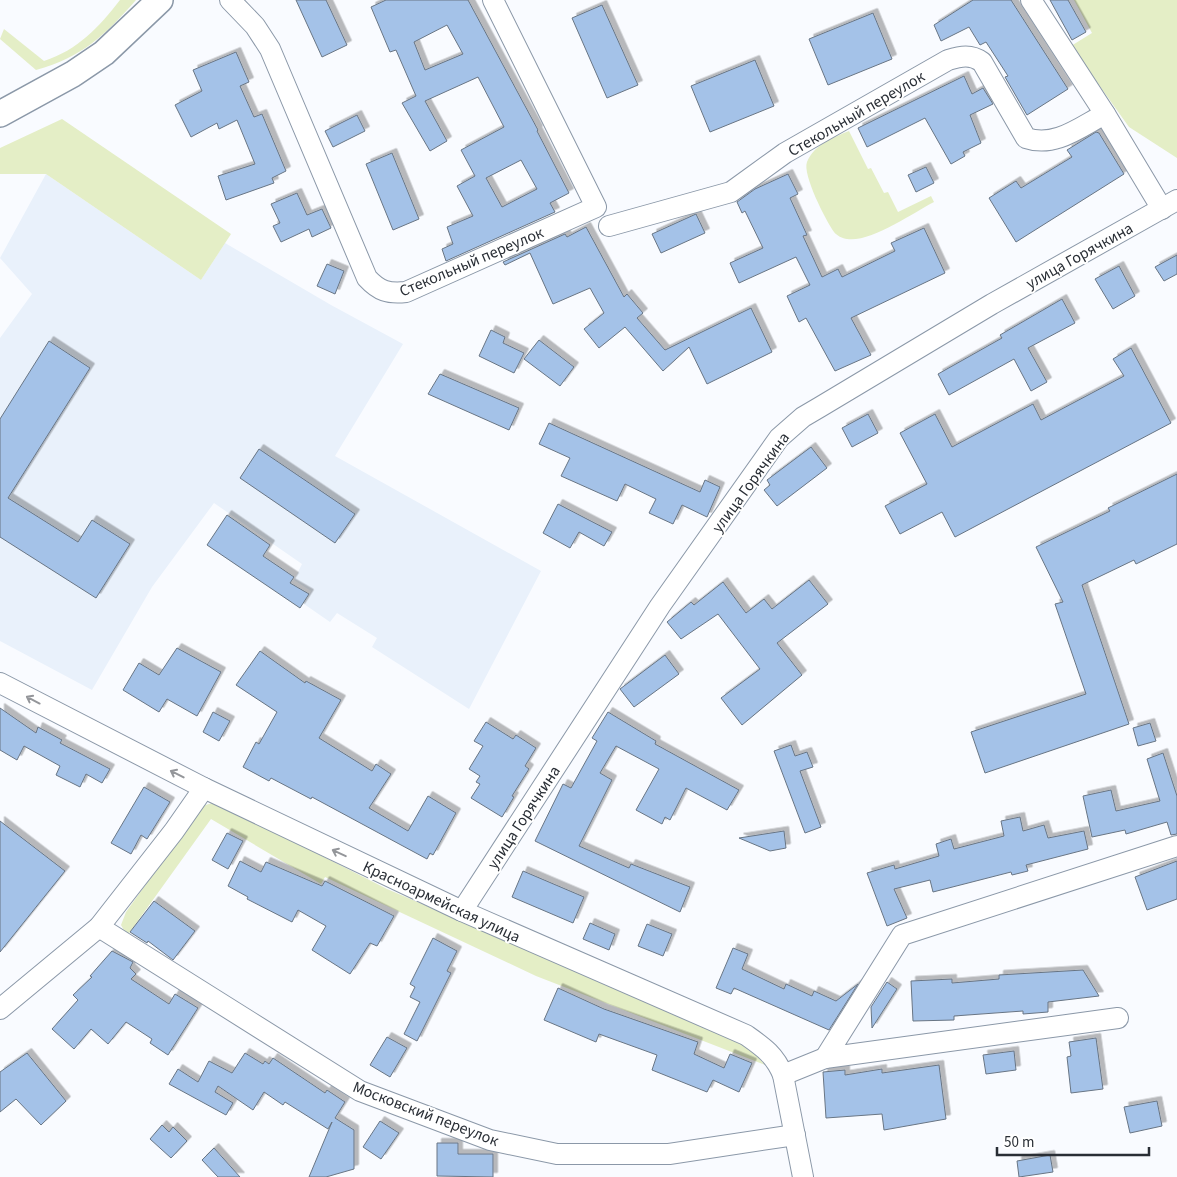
<svg xmlns="http://www.w3.org/2000/svg" width="1177" height="1177" viewBox="0 0 1177 1177" font-family="'Source Sans 3',sans-serif">
	<defs>
		<filter id="shadow"><feDropShadow dx="4.5" dy="-4.5" stdDeviation="0" flood-color="#0004"/></filter>
	</defs>
	<rect width="100%" height="100%" fill="#f9fbff"/>
	<path fill="#e9f1fb" d="M46,174L201,280L225,243L331,305L403,344L335,456L541,571L469,709L372,647L377,638L337,613L330,622L304,604L311,591L294,580L302,564L214,503L152,587L92,690L0,641V338L32,294L0,258Z"/>
	<g fill="#e4eec6">
		<path d="M120,0H136C105,35 83,57 36,70L0,39L4,29L44,61C78,50 99,27 120,0Z"/>
		<path d="M1074,0H1177V158L1129,127L1071,46L1092,33Z"/>
		<path d="M62,119L231,234L201,280L46,174H0V148Z"/>
		<path d="M849,131L868,169L871,168L884,193L888,192L898,212L931,196L934,202C913,213 870,243 847,239C843,239 836,235 834,232C826,221 802,174 807,162C815,144 832,138 849,131Z"/>
		<path d="M216,802L387,889L740,1040L751,1049L765,1065L536,976L325,877L321,884L211,819L127,936L121,925L126,912L202,806Z"/>
	</g>
	<g fill="#a4c2e8" stroke="#687584" fill-rule="evenodd" filter="url(#shadow)">
		<path d="M296,0H326L347,45L322,57Z"/>
		<path d="M386,0H468L538,130L537,131L569,193L550,203L555,212L446,261L442,249L453,244L447,227L473,216L457,186L475,176L461,150L504,127L478,77L425,101L447,141L430,151L402,103L416,96L396,50L390,52L371,7ZM447,25L463,54L425,70L414,42ZM521,160L537,189L502,207L486,178Z"/>
		<path d="M973,0H1011L1068,89L1027,115L1005,77L1008,76L986,42L980,45L969,27L941,41L934,25Z"/>
		<path d="M1050,0H1068L1086,32L1072,40Z"/>
		<path d="M602,5L638,85L607,98L572,18Z"/>
		<path d="M873,13L892,59L828,85L809,39Z"/>
		<path d="M236,52L249,82L240,86L254,117L262,114L286,171L272,178L274,183L226,200L218,176L255,164L237,120L219,129L217,123L191,137L175,105L202,91L193,70Z"/>
		<path d="M755,60L774,106L710,132L691,86Z"/>
		<path d="M964,76L972,94L983,88L993,104L970,115L981,143L963,152L965,156L951,164L925,118L867,147L858,128Z"/>
		<path d="M357,115L365,131L333,147L325,131Z"/>
		<path d="M1096,132L1099,133L1124,174L1016,242L989,198L1016,181L1021,188L1072,157L1067,150Z"/>
		<path d="M392,153L419,219L393,230L366,164Z"/>
		<path d="M926,167L934,183L916,192L908,175Z"/>
		<path d="M788,174L798,194L790,198L807,235L803,236L822,277L838,269L842,277L895,251L891,243L924,228L945,273L851,318L871,355L835,371L806,318L799,322L787,296L810,285L796,257L739,283L730,263L763,248L745,211L742,213L737,202L755,189Z"/>
		<path d="M297,193L307,215L322,209L331,228L312,237L309,229L281,242L273,226L280,223L271,204Z"/>
		<path d="M696,214L705,233L661,253L652,234Z"/>
		<path d="M586,227L624,297L627,294L643,313L637,318L665,350L751,308L772,352L707,384L689,347L663,371L625,327L599,348L584,329L604,313L590,288L553,304L530,253L505,265L503,262L565,234L567,237Z"/>
		<path d="M1177,255V274L1164,281L1155,267Z"/>
		<path d="M327,264L344,271L335,294L317,286Z"/>
		<path d="M1119,266L1135,296L1113,309L1095,279Z"/>
		<path d="M1062,299L1075,323L1028,348L1047,382L1031,391L1014,359L949,395L938,374L1002,338L1000,335Z"/>
		<path d="M491,330L505,337L503,343L524,353L514,373L479,356Z"/>
		<path d="M539,340L574,367L560,386L524,359Z"/>
		<path d="M49,341L90,368L8,498L78,542L92,520L130,544L96,598L0,537V419Z"/>
		<path d="M1131,348L1171,423L955,537L942,512L900,534L885,506L927,484L900,433L935,414L952,447L1033,404L1041,420L1124,376L1113,359Z"/>
		<path d="M440,374L519,408L509,430L428,394Z"/>
		<path d="M868,414L878,433L852,447L842,428Z"/>
		<path d="M549,423L700,492L705,480L720,487L707,517L682,505L673,524L649,513L656,499L625,484L617,501L561,476L570,458L539,444Z"/>
		<path d="M811,447L827,468L777,506L764,490L770,485L767,480Z"/>
		<path d="M259,449L355,514L335,543L240,478Z"/>
		<path d="M1177,474V544L1136,564L1134,560L1082,585L1129,724L985,773L971,732L1086,694L1055,604L1063,602L1036,547L1110,511L1108,508Z"/>
		<path d="M558,504L612,532L604,546L579,532L570,548L543,533Z"/>
		<path d="M227,515L270,545L263,556L294,577L290,583L309,594L300,608L207,545Z"/>
		<path d="M809,580L828,604L777,643L802,675L742,725L721,698L760,669L718,614L681,639L667,622L691,602L694,605L723,582L746,613L764,599L772,609Z"/>
		<path d="M177,648L221,672L197,716L167,699L159,712L123,690L139,663L159,675Z"/>
		<path d="M260,651L305,683L306,681L341,700L319,738L372,771L376,764L391,774L369,808L408,831L428,796L456,813L433,855L430,853L427,859L312,797L311,799L271,778L269,781L243,767L256,742L259,744L277,712L236,685Z"/>
		<path d="M665,655L679,674L634,707L620,689Z"/>
		<path d="M0,708L36,733L38,727L62,740L60,743L110,769L102,783L86,774L80,787L56,775L60,766L24,746L17,760L0,750Z"/>
		<path d="M213,712L230,721L219,741L203,732Z"/>
		<path d="M608,712L656,741L655,744L739,790L727,810L686,788L670,820L665,817L662,824L636,810L659,769L616,746L600,773L612,780L579,846L629,868L631,864L690,887L680,912L535,841L563,784L571,788L597,741L592,738Z"/>
		<path d="M486,722L513,739L516,735L536,748L525,766L529,769L512,796L514,797L502,817L471,798L480,784L476,782L480,776L469,769L483,746L474,741Z"/>
		<path d="M1150,723L1156,741L1138,746L1133,728Z"/>
		<path d="M791,745L795,756L807,752L813,767L800,771L821,827L805,833L774,751Z"/>
		<path d="M1163,753L1177,796V834L1171,835L1167,822L1126,834L1125,830L1092,837L1083,796L1111,790L1116,811L1160,801L1147,759Z"/>
		<path d="M144,787L170,802L147,839L141,835L131,854L111,843Z"/>
		<path d="M1020,817L1023,831L1044,825L1048,838L1084,831L1088,849L1026,865L1028,871L1012,875L1011,872L933,892L930,880L894,889L907,918L887,926L867,873L894,865L895,869L939,856L936,844L951,839L954,849L1004,836L1001,821Z"/>
		<path d="M0,821L65,871L0,952Z"/>
		<path d="M784,831L786,848L770,851L739,838Z"/>
		<path d="M227,833L243,841L228,869L212,860Z"/>
		<path d="M240,861L261,872L266,862L322,886L325,881L394,916L377,946L370,943L350,974L312,950L326,926L298,910L292,922L247,899L248,897L228,886Z"/>
		<path d="M1177,861V899L1147,910L1135,877Z"/>
		<path d="M523,871L584,897L573,923L512,897Z"/>
		<path d="M154,901L195,931L173,960L148,941L147,943L130,932Z"/>
		<path d="M590,923L615,934L609,950L583,939Z"/>
		<path d="M647,924L672,934L663,956L638,946Z"/>
		<path d="M433,938L457,951L447,971L451,973L417,1041L404,1034L420,1002L410,997L415,987L410,984Z"/>
		<path d="M733,948L748,954L742,969L784,989L786,984L812,996L814,991L836,1001L858,984L829,1030L734,988L731,994L716,988Z"/>
		<path d="M112,951L133,962L130,968L136,974L131,979L169,1004L175,994L198,1008L168,1055L150,1043L152,1039L126,1022L108,1044L91,1029L74,1049L52,1029L78,1000L73,995L92,977L90,976Z"/>
		<path d="M1083,970L1099,996L1048,1002V1012L1023,1014V1011L954,1016V1020L913,1021L911,981L952,979V983L999,979V975Z"/>
		<path d="M887,982L897,989L872,1028L871,1007Z"/>
		<path d="M558,988L604,1009L698,1042L694,1054L724,1068L730,1054L752,1063L739,1092L713,1080L707,1092L652,1070L657,1055L599,1034L596,1042L544,1020Z"/>
		<path d="M387,1037L407,1048L390,1077L370,1065Z"/>
		<path d="M1096,1038L1103,1089L1071,1093L1067,1057L1071,1056L1069,1042Z"/>
		<path d="M1014,1051L1016,1070L986,1074L983,1055Z"/>
		<path d="M27,1053L66,1101L41,1125L16,1099L0,1112V1072Z"/>
		<path d="M245,1053L263,1064L265,1061L269,1064L273,1058L325,1093L327,1090L345,1102L335,1118L354,1130V1169L326,1177H309L332,1122L328,1129L285,1102L283,1105L264,1092L253,1110L218,1086L215,1092L233,1103L226,1115L169,1084L178,1069L198,1082L209,1061L232,1073Z"/>
		<path d="M939,1065L946,1119L884,1130L882,1114L826,1118L823,1072L845,1070V1075L882,1069V1073Z"/>
		<path d="M1157,1101L1162,1126L1130,1133L1124,1107Z"/>
		<path d="M380,1121L399,1133L381,1159L363,1147Z"/>
		<path d="M162,1125L169,1132L173,1127L187,1141L171,1158L150,1139Z"/>
		<path d="M437,1143H458V1154H493V1177L437,1176Z"/>
		<path d="M214,1148L240,1177H218L202,1160Z"/>
		<path d="M1050,1155L1053,1172L1019,1177L1017,1161Z"/>
	</g>
	<g fill="none" stroke-linecap="round" stroke-linejoin="round">
		<g stroke="#8b98a8" stroke-width="22">
			<g id="minor">
				<path d="M230,0L255,26L270,49L367,278C379,291 388,294 406,292L596,207L493,0"/>
				<path d="M1031,0L1105,114L1162,209"/>
				<path d="M609,226L731,192L785,153L948,60C961,56 971,54 982,62L1026,138C1055,148 1080,127 1105,114"/>
				<path d="M0,683L204,788L462,911L746,1035C763,1047 775,1055 783,1075L803,1177"/>
				<path d="M462,911L660,606L779,438L803,417L820,407L992,304L1177,200"/>
				<path d="M99,927L360,1091L490,1140L557,1154H669L795,1135"/>
				<path d="M0,1009L99,927L174,831L204,788"/>
				<path d="M1118,1018L825,1058L902,935L1177,846"/>
				<path d="M783,1075L825,1058"/>
			</g>
		</g>
		<g stroke="#8b98a8" stroke-width="28">
			<path id="tertiary" d="M0,114L73,74L104,53L160,0"/>
		</g>
		<use href="#minor" stroke="#fff" stroke-width="20"/>
		<use href="#tertiary" stroke="#fff" stroke-width="25"/>
	</g>
	<defs><path id="oneway-shaft" d="M-6 0H5M1.5-3L5.5 0L1.5 3" fill="none" stroke-width="1.6" stroke-linecap="round" stroke-linejoin="round" transform="scale(1.25)"/></defs>
	<g stroke="#94969a">
		<use href="#oneway-shaft" transform="translate(33 700) rotate(-152)"/>
		<use href="#oneway-shaft" transform="translate(177 774) rotate(-153)"/>
		<use href="#oneway-shaft" transform="translate(339 853) rotate(-155)"/>
	</g>
	<g text-anchor="middle" stroke-width="4" stroke-linejoin="round" paint-order="stroke">
		<g font-size="16" fill="#292e35" stroke="#fff">
			<text transform="translate(856 113) rotate(-30)" y="6">Стекольный переулок</text>
			<text transform="translate(1079 255) rotate(-29)" y="6">улица Горячкина</text>
			<text transform="translate(471 261) rotate(-23)" y="6">Стекольный переулок</text>
			<text transform="translate(750 482) rotate(-54)" y="6">улица Горячкина</text>
			<text transform="translate(523 817) rotate(-57)" y="6">улица Горячкина</text>
			<text transform="translate(442 901) rotate(25)" y="6">Красноармейская улица</text>
			<text transform="translate(426 1113) rotate(21)" y="6">Московский переулок</text>
		</g>
	</g>
	<path d="M997 1147v8h152v-8" fill="none" stroke="#292e35" stroke-width="2.5"/>
	<text x="1004" y="1147" font-size="15" fill="#292e35" stroke="#ffffff" stroke-width="4" paint-order="stroke">50 m</text>
</svg>
